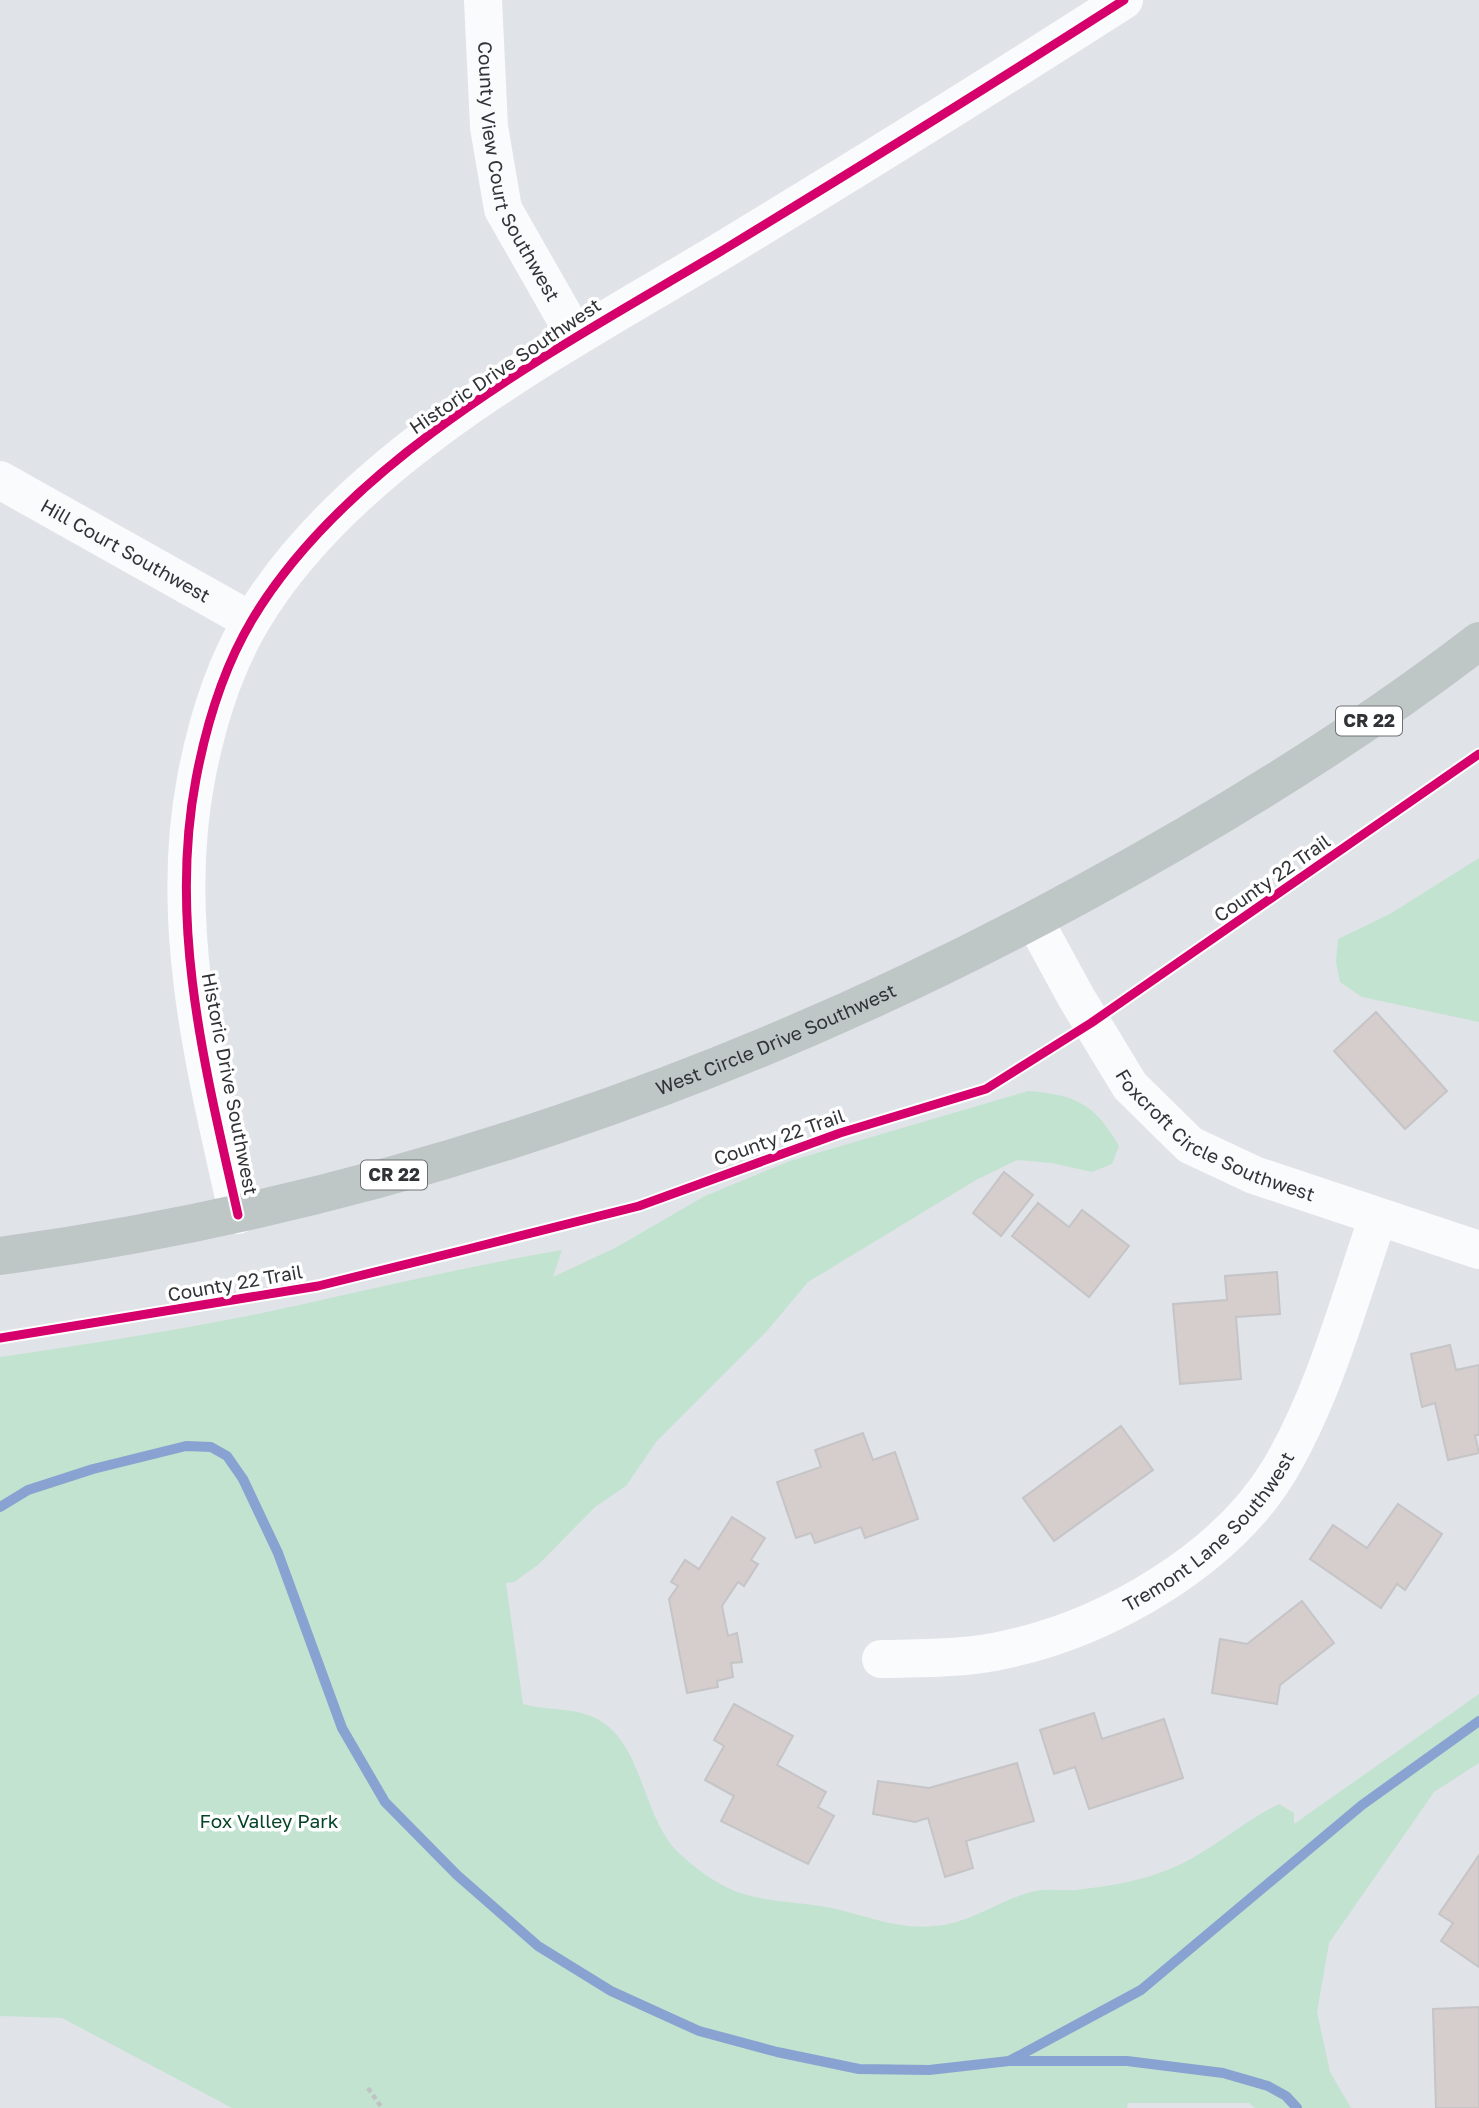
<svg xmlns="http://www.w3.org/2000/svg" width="1479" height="2108" viewBox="0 0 1479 2108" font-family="'Golos Text',sans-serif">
	<rect width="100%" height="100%" fill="#e0e3e8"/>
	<g fill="#c2e3d0">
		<path d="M1479,858V1022L1362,997L1340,982L1336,962L1338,939L1390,914Z"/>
		<path d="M1028,1091C1076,1095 1094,1103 1119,1146L1112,1164L1092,1172L1052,1163L1017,1160L976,1180L808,1282L766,1332L656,1442L626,1486L595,1507L539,1564L514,1582L506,1583L523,1704C543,1710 566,1708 585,1714C645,1732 638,1815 680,1854C695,1868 710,1879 728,1888C759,1903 798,1901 832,1908C867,1916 899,1930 935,1926C972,1923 1000,1899 1035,1891C1048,1888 1063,1891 1077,1890C1107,1886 1137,1882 1165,1871C1206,1856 1240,1823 1279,1804L1294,1813V1824L1479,1694V1763L1434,1792L1329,1943L1317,2012L1330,2072L1351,2108H1255L1249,2103H1128L1127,2108H232L62,2018L0,2016V1357C83,1345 166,1332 248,1316C353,1294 456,1268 562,1250L553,1277L615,1248L705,1196L790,1161Z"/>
	</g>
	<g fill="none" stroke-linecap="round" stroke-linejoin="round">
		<g stroke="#88a3d1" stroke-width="10">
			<path d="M0,1507L28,1490L93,1469L186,1446L211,1447L227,1456L243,1479L278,1553L342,1728L385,1802L457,1875L538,1946L611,1991L699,2031L777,2052L859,2069L929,2070L1009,2061H1127L1223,2073L1268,2086L1286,2096L1297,2108"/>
			<path d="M1011,2060L1141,1990L1362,1805L1479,1721"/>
		</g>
	</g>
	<g fill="#d6cdcd" stroke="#c5c4c6" stroke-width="2">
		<path d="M1376,1012L1447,1091L1405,1129L1334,1051Z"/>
		<path d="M1004,1172L1033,1195L1001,1236L973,1213Z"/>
		<path d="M1038,1203L1069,1227L1082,1210L1129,1246L1089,1297L1012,1236Z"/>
		<path d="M1277,1272L1280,1314L1236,1317L1241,1379L1180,1384L1173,1304L1227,1300L1225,1276Z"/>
		<path d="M1450,1345L1456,1370L1479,1365V1435H1475L1479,1453L1448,1460L1435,1403L1422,1407L1411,1354Z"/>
		<path d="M1121,1426L1153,1470L1054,1541L1023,1498Z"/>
		<path d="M863,1433L873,1460L895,1452L918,1519L865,1538L861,1527L815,1543L811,1533L796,1538L777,1482L821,1467L815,1450Z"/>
		<path d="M1398,1504L1442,1534L1405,1590L1397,1584L1381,1608L1310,1559L1333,1525L1367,1548Z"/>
		<path d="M732,1517L765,1538L751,1560L758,1564L744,1586L738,1582L722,1606L728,1636L737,1633L742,1662L731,1663L733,1677L717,1681L718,1687L687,1693L669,1599L678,1586L671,1582L685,1560L699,1569Z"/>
		<path d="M1302,1601L1334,1643L1280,1685L1277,1704L1212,1693L1220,1639L1247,1644Z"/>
		<path d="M734,1704L793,1736L777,1765L826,1792L818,1807L834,1816L808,1864L721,1821L734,1796L705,1780L724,1746L714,1740Z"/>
		<path d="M1094,1713L1102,1739L1164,1719L1183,1778L1089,1809L1075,1767L1054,1774L1040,1730Z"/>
		<path d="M1017,1763L1034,1821L966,1841L973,1868L945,1877L928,1818L915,1822L873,1814L878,1781L929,1788Z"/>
		<path d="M1479,1855V1967L1441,1941L1453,1923L1439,1914Z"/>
		<path d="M1479,2007V2108H1436L1433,2009Z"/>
	</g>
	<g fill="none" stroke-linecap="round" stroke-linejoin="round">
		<path stroke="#c0c2c3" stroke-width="4.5" stroke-dasharray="5 3.5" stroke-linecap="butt" d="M368,2088L382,2108"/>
		<g stroke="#fafbfc" stroke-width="38">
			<path id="s1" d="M483,0L489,127L503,209L576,337"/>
			<path id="s2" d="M0,480L251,621"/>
			<path id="s3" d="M1034,920L1076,997L1130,1086L1190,1145L1254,1175L1479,1250"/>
			<path d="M238,1215C206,1072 168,926 196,779C206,726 224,667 252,620C350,455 567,344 728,247C861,166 993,84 1124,0"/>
			<path id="s4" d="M881,1659C924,1658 967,1659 1008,1649C1109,1627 1226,1559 1280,1469C1325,1392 1349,1301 1378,1217"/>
		</g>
		<path stroke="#bfc6c6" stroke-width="38" id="s5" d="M0,1256C381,1204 745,1078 1082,894C1220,819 1354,737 1479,641"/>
		<g stroke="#fff" stroke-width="13">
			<g id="cycleway">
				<path d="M238,1215C206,1072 168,926 196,779C206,726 224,667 252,620C350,455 567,344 728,247C861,166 993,84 1124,0"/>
				<path d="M0,1338L318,1286L468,1249L639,1206L840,1133L986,1089L1091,1023L1479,754"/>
			</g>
		</g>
		<use href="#cycleway" stroke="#d6006c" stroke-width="9"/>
	</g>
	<g text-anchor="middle" stroke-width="7" stroke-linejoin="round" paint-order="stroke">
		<g fill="#fff" stroke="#6f7073" stroke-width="2">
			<rect x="1336" y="706.5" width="66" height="29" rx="5"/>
			<rect x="361" y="1160.5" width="66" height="29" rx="5"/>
		</g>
		<g font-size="18" font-weight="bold" fill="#313337">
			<text x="1369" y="727">CR 22</text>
			<text x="394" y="1181">CR 22</text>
		</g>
		<g font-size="19" fill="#313337" stroke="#fff">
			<text dy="7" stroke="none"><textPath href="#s1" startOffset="178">County View Court Southwest</textPath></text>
			<text transform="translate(505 366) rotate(-34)" y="7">Historic Drive Southwest</text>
			<text dy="7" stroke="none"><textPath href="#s2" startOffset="144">Hill Court Southwest</textPath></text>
			<text transform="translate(1272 878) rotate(-35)" y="7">County 22 Trail</text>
			<text dy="7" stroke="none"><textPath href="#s5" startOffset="808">West Circle Drive Southwest</textPath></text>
			<text transform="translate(230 1084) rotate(79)" y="7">Historic Drive Southwest</text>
			<text dy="7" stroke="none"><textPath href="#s3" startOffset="292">Foxcroft Circle Southwest</textPath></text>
			<text transform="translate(779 1137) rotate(-19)" y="7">County 22 Trail</text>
			<text transform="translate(235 1283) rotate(-10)" y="7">County 22 Trail</text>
			<text dy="7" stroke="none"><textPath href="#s4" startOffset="366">Tremont Lane Southwest</textPath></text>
		</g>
		<g font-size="19" fill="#054526" stroke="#fff">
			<text x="269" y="1828">Fox Valley Park</text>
		</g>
	</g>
</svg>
